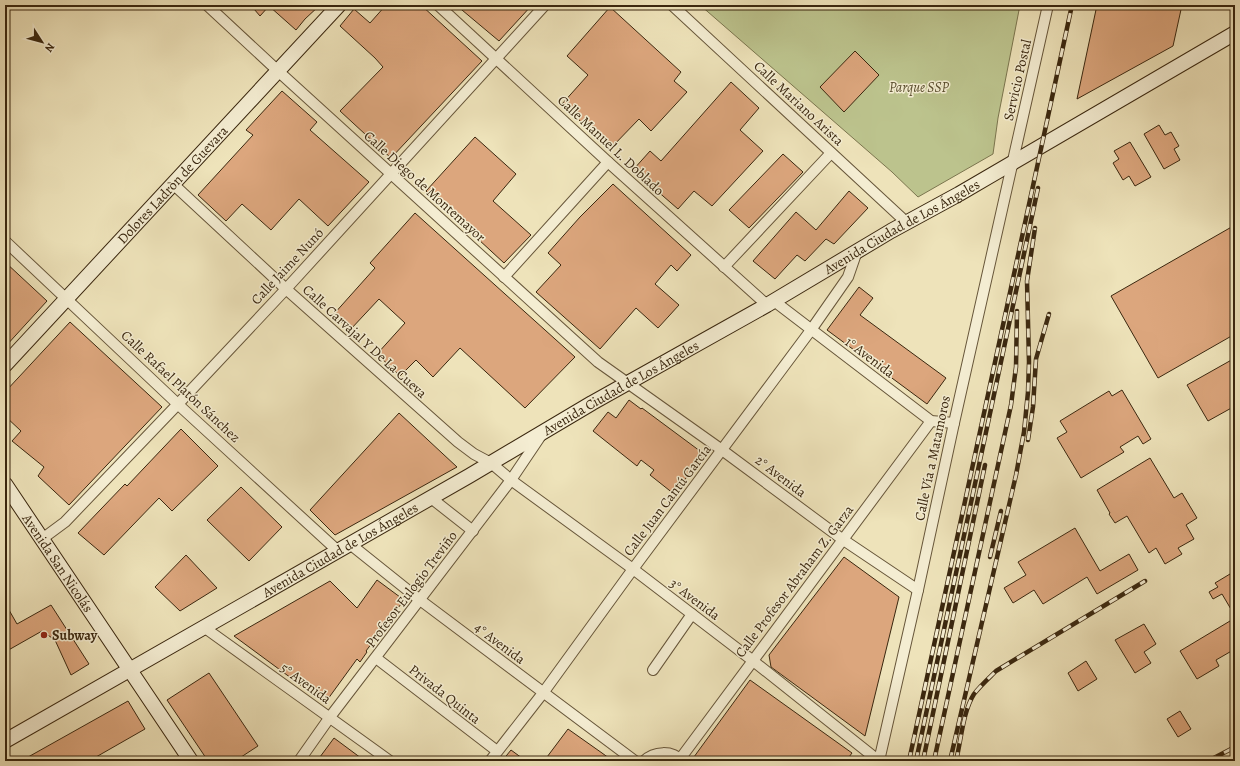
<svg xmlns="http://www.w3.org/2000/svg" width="1240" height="766" viewBox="0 0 1240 766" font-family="Alegreya,serif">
	<rect width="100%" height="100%" fill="#eee3ba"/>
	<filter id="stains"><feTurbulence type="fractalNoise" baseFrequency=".005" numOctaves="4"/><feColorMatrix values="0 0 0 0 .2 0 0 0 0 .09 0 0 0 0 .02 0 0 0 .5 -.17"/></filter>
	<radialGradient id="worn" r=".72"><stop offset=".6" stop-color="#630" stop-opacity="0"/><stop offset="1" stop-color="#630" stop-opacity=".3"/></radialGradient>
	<path fill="#bcc38d" stroke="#7b754e" d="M700,5H1020L998,118L993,154L918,197L892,172Z"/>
	<g fill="#dca67d" stroke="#3a270f">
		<path d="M258,5H320L305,19L296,30L269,6L260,16L254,9Z"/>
		<path d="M386,5H421L482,61L391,158L340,111L383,67L375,58L340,26L354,9L370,23Z"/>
		<path d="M456,5H532L499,41Z"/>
		<path d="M1097,5H1182L1173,46L1077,99Z"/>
		<path d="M610,7L681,72L674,81L687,92L651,131L639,119L610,149L562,104L588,75L567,56Z"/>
		<path d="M855,51L879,75L844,112L820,87Z"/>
		<path d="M731,82L759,108L740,130L763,151L712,206L694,191L678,209L633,170L650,151L661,161Z"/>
		<path d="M282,91L317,122L310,130L369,182L328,226L299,199L271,230L242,204L226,221L198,195L253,135L246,130Z"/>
		<path d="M1159,125L1165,135L1171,132L1179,146L1174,149L1180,160L1164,169L1144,134Z"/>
		<path d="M475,137L516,174L493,201L531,235L504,263L426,191Z"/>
		<path d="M1130,142L1151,177L1135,186L1129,176L1123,180L1113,163L1119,159L1114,151Z"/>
		<path d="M783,154L803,172L749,228L729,210Z"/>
		<path d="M613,184L691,255L677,271L671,265L655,284L679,305L658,328L636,308L600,349L536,292L561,265L548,253L580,217Z"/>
		<path d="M849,191L868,208L834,244L826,239L805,261L797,255L775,279L753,261L796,212L816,230Z"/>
		<path d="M415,213L575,357L525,408L460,348L433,377L416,360L400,376L377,354L405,323L379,299L350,330L333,315L375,268L370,263Z"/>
		<path d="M1235,225V334L1158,378L1111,296Z"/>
		<path d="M5,262L47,301L5,347Z"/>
		<path d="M859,287L873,298L860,315L946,378L927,404L827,330Z"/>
		<path d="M70,322L162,407L69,505L38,476L44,467L12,441L21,431L5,416V392Z"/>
		<path d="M1235,358V406L1208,421L1187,385Z"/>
		<path d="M1122,390L1151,439L1143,444L1138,436L1120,447L1124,452L1081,478L1057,438L1067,432L1060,421L1109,391L1112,396Z"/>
		<path d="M629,400L641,409L642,408L704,454L674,494L650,475L654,470L641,460L637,466L593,431L608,412L616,418Z"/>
		<path d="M399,413L457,467L335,535L310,510Z"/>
		<path d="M181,429L218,466L172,511L159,498L104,555L78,533L125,484L127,486Z"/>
		<path d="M1150,458L1174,498L1182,493L1197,518L1186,525L1194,539L1178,548L1182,554L1165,564L1156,548L1149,553L1127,516L1115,523L1109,514L1110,513L1097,490Z"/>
		<path d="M241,487L282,527L249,561L207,520Z"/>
		<path d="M1075,528L1100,571L1129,554L1138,570L1097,594L1087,577L1043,604L1034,590L1013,603L1004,588L1026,575L1018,562Z"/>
		<path d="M186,555L217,588L180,611L155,587Z"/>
		<path d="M844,557L899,597L865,736L771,667L769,655Z"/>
		<path d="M1230,574L1235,583V616L1222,594L1213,599L1209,592L1218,587L1215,583Z"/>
		<path d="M377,580L404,600L366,651L367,652L360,662L357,659L325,703L234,636L330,581L357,608Z"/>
		<path d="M5,603L17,624L51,605L89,664L71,675L55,640L42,631L5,652Z"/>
		<path d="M1235,618V649L1216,660L1219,666L1197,679L1180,651Z"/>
		<path d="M1144,624L1156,644L1144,652L1151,663L1135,673L1115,640Z"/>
		<path d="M1086,661L1097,679L1078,691L1068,673Z"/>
		<path d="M209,673L258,746L235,761H208L167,700Z"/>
		<path d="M750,680L852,753L846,761H691Z"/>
		<path d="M128,701L145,729L89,761H21Z"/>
		<path d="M1180,711L1191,729L1178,737L1167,719Z"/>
		<path d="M568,729L602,753L613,761H544Z"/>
		<path d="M334,738L365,761H317Z"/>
		<path d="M511,750L526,761H502Z"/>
	</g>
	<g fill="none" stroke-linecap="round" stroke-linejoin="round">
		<g stroke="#67563a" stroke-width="12">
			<g id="street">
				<path d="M207,5L278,71L598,362L722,450L842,539L918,590"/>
				<path d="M438,5L608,162L767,305"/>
				<path d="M672,5L906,222"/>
				<path d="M173,184L286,289L458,442L474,454L491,463L511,480L633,569L752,660L879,761"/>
				<path d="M5,241L183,409L338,551"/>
				<path d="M724,267L831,153"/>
				<path d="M504,277L608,162"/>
				<path d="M774,301L931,421L954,423"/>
				<path d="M431,498L473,531"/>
				<path d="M42,539L65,522L178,404L286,289L545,5"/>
				<path d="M350,544L420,600L635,761"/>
				<path d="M205,628L390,761"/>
				<path d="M376,658L497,751"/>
				<path d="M653,670L692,614"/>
				<path d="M680,759L931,421"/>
				<path d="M299,761L330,717L511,480L542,434"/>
				<path d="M490,761L543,693L633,569L811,330L848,277L857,251"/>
				<path d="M644,761C654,751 672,750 682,761"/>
				<path d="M879,761L918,590L954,423L1048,5"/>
			</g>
		</g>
		<g stroke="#3a270f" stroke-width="16">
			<g id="secondary">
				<path id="s1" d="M5,365L339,5"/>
				<path id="s2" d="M5,484L191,761"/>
				<path id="s3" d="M5,741L469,476L592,403L767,305L891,231L959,194L1235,33"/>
			</g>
		</g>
		<use href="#street" stroke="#f4edd2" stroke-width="10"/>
		<use href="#secondary" stroke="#f4edd2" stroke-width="14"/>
		<g stroke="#3a270f" stroke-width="4.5">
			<g id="rail">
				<path d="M1028,440L1033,407L1036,359L1049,314"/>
				<path d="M990,557L1001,511"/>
				<path d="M909,761L1072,5"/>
				<path d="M916,761L1038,188"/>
				<path d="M923,761L985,465"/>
				<path d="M934,761L1011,405L1016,367L1017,311"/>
				<path d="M950,761L1016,475L1024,432L1028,392L1029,362L1027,281L1035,228"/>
				<path d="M956,761C961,741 963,711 974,694C980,686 989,678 996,671L1145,581"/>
				<path d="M1208,761L1235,747"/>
			</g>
		</g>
		<use href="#rail" stroke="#f4edd2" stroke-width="3" stroke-dasharray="9" stroke-linecap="butt"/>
	</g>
	<circle fill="#8f2418" stroke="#f4edd2" stroke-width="1.5" cx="44" cy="635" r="4"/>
	<g text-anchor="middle" stroke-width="3" stroke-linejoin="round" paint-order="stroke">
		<g font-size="14" fill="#3a270f" stroke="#f4edd2">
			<text transform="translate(1017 80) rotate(-77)" y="5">Servicio Postal</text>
			<text transform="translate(799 103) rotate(43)" y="5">Calle Mariano Arista</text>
			<text transform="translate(611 145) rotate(43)" y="5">Calle Manuel L. Doblado</text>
			<text dy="5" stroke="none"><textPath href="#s1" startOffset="246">Dolores Ladròn de Guevara</textPath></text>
			<text transform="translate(425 186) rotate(42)" y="5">Calle Diego de Montemayor</text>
			<text dy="5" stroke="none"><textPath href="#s3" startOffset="1034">Avenida Ciudad de Los Ángeles</textPath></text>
			<text transform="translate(287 266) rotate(-47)" y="5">Calle Jaime Nunó</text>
			<text transform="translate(365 341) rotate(42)" y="5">Calle Carvajal Y De La Cueva</text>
			<text transform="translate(870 357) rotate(37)" y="5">1° Avenida</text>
			<text transform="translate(181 386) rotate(43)" y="5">Calle Rafael Platón Sánchez</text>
			<text dy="5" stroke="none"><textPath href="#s3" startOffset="710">Avenida Ciudad de Los Ángeles</textPath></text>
			<text transform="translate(932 458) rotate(-78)" y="5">Calle Vía a Matamoros</text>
			<text transform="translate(781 476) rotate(37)" y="5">2° Avenida</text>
			<text transform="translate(667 500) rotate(-53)" y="5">Calle Juan Cantú García</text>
			<text dy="5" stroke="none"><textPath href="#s3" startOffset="386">Avenida Ciudad de Los Ángeles</textPath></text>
			<text dy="5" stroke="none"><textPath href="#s2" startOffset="95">Avenida San Nicolás</textPath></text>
			<text transform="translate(794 581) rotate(-53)" y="5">Calle Profesor Abraham Z. Garza</text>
			<text transform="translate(411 589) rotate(-53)" y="5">Profesor Eulogio Treviño</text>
			<text transform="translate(695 599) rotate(37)" y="5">3° Avenida</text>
			<text transform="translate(500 643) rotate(37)" y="5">4° Avenida</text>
			<text transform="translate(306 683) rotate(36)" y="5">5° Avenida</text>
			<text transform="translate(445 694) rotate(38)" y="5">Privada Quinta</text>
		</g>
		<g font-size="14" font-style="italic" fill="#5a4e2e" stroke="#f4edd2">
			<text x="919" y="92">Parque SSP</text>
		</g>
		<g font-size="14" font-weight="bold" fill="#3a270f" stroke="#f4edd2" text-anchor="start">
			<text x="52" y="640">Subway</text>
		</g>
	</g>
	<rect width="1240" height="766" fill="none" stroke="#eee3ba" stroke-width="20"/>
	<rect x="6" y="6" width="1228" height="754" fill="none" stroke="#3a270f" stroke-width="2"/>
	<rect x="10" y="10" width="1220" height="746" fill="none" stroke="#3a270f"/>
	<g transform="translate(42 42) rotate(126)" stroke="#f4edd2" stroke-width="3" paint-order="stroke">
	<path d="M0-3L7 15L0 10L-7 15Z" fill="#3a270f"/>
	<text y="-6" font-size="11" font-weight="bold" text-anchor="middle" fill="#3a270f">N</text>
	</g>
	<rect width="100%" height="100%" filter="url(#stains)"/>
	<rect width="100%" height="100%" fill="url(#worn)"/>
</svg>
